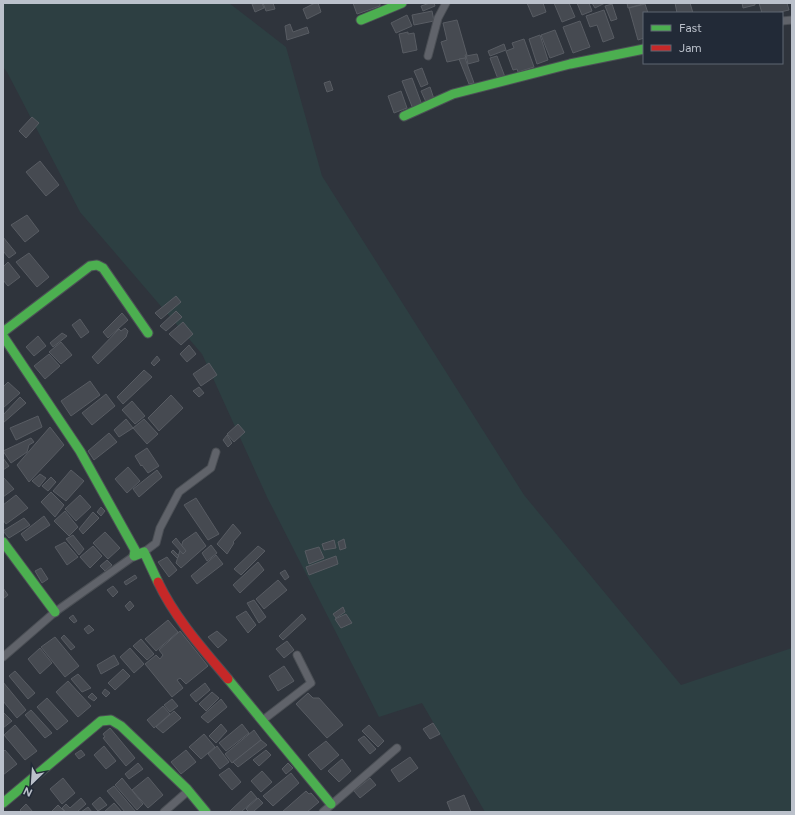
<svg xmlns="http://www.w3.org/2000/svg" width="795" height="815" viewBox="0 0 795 815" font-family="Figtree,sans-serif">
	<rect width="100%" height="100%" fill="#2f343c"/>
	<path fill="#2d3f42" d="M3,3H229L286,47L322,176L524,495L681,685L792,648V812H485L422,703L379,717L267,497L202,354L80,212L7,72L3,67Z"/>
	<g fill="#464a51" stroke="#585c63">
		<path d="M262,3L264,8L255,12L252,4Z"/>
		<path d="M263,3H273L275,9L266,11Z"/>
		<path d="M315,3H318L321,12L307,19L303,9Z"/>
		<path d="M353,3H380V6L357,14Z"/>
		<path d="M430,3H434L435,6L423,11L421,6Z"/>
		<path d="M527,3H543L546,12L533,17Z"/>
		<path d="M554,3H569L575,17L562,22Z"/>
		<path d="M577,3H589L592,11L582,15Z"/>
		<path d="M592,3H605L595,8Z"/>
		<path d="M627,3H646L628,8Z"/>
		<path d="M675,3H690L693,13H677Z"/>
		<path d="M742,3H755V5L743,8Z"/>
		<path d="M759,3H787L789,10L776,13H762Z"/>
		<path d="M612,4L617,19L611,21L605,6Z"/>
		<path d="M645,4L648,13H644V38L638,40L629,8Z"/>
		<path d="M604,10L614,38L603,42L597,25L590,27L586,16Z"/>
		<path d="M432,11L434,21L414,25L412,15Z"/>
		<path d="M407,15L412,26L396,33L391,23Z"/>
		<path d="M457,20L467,55H465L466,58L447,62L441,42L447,40L443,23Z"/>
		<path d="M580,21L590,47L573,53L563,27Z"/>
		<path d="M290,24L293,32L307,27L309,33L287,40L285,26Z"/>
		<path d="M555,30L564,53L550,58L541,35Z"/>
		<path d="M408,32V34L414,33L417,50L403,53L399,34Z"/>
		<path d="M540,35L548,60L537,64L529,39Z"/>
		<path d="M524,39L534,67L518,72L517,69L513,70L506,51L514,48L512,43Z"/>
		<path d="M504,44L506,50L490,56L488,51Z"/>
		<path d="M477,54L479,61L468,64L466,56Z"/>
		<path d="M497,56L505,77L498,79L490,58Z"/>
		<path d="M465,58L474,83L469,84L459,59Z"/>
		<path d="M422,68L428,84L421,87L414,71Z"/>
		<path d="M412,78L422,105L413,109L402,81Z"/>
		<path d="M330,81L333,90L327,92L324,83Z"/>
		<path d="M430,87L434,99L426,102L421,91Z"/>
		<path d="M401,91L407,108L394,113L388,96Z"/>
		<path d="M32,117L39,123L26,138L19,131Z"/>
		<path d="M40,161L59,185L46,196L26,172Z"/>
		<path d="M27,215L39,231L25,242L11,225Z"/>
		<path d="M3,237L16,253L9,258L3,251Z"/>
		<path d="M29,253L49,277L37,287L16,262Z"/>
		<path d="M8,262L20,277L8,286L3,280V267Z"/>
		<path d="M176,296L181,302L161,319L155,313Z"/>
		<path d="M176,311L182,317L166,331L160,326Z"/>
		<path d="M122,313L128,320L108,338L103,332Z"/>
		<path d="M80,319L89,332L81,338L72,325Z"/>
		<path d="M183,322L193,334L181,345L169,334Z"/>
		<path d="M125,328L128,331L126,337L98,364L92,357L119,329L121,331Z"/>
		<path d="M62,333L67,336L53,347L50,343Z"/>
		<path d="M38,336L46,346L34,356L26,347Z"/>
		<path d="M61,342L72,355L61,364L49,352Z"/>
		<path d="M189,345L196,354L187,362L180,354Z"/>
		<path d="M49,354L60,366L45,379L34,366Z"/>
		<path d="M157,356L160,360L154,366L151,363Z"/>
		<path d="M209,363L217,375L201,386L193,374Z"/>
		<path d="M144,370L152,377L123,404L117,397Z"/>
		<path d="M90,381L100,395L71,416L61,401Z"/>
		<path d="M8,382L20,393L3,408V387Z"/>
		<path d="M199,387L204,393L199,397L193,391Z"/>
		<path d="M106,394L115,406L92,425L82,413Z"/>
		<path d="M171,395L183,408L159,431L148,418Z"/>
		<path d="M20,397L26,403L3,423V415Z"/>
		<path d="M132,401L145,416L135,424L122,410Z"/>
		<path d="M38,416L42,427L16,440L10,428Z"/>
		<path d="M126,419L133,428L119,437L114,430Z"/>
		<path d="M144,419L158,434L147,444L133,428Z"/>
		<path d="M238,424L245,432L234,442L227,434Z"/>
		<path d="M50,427L64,445L29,482L17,465Z"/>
		<path d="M109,433L117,442L94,460L88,451Z"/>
		<path d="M227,435L232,443L228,447L223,440Z"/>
		<path d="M31,438L34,442L29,445L27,452L11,463L3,451Z"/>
		<path d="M147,448L159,466L148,473L142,465L141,466L135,456Z"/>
		<path d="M3,458L9,466L3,470Z"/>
		<path d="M128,467L140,481L127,493L115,479Z"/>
		<path d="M71,470L84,481L66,501L53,491Z"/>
		<path d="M157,470L162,477L139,497L133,489Z"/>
		<path d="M40,474L46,478L39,487L32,481Z"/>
		<path d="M3,477L14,489L3,497Z"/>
		<path d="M51,477L56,482L48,491L42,486Z"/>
		<path d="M51,492L64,505L55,517L41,502Z"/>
		<path d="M16,495L28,508L6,524L3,520V505Z"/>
		<path d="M80,495L91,507L76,521L65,509Z"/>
		<path d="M196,498L219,534L208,540L184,505Z"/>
		<path d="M101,507L105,511L101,516L97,512Z"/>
		<path d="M65,511L78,527L69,536L54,521Z"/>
		<path d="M93,512L99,518L83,534L79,529Z"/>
		<path d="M44,516L50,525L26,541L21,534Z"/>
		<path d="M24,518L30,525L9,538L3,531Z"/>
		<path d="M233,524L241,533L233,542L234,543L227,554L217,544Z"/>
		<path d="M105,532L120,548L108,559L93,543Z"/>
		<path d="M196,532L206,546L181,568L176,563L183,541Z"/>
		<path d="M73,535L84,549L79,555L66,539Z"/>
		<path d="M176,538L186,551L183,554L172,542Z"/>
		<path d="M344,539L346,548L340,550L338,542Z"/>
		<path d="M334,540L336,548L324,550L322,544Z"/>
		<path d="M65,542L78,557L67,565L55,547Z"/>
		<path d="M211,545L217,553L207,561L202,553Z"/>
		<path d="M93,546L102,556L90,568L80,557Z"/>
		<path d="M258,546L265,551L241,575L234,569Z"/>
		<path d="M319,547L324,558L309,564L305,551Z"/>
		<path d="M173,550L179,556L177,558L171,552Z"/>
		<path d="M216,555L223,564L197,584L191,576Z"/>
		<path d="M336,556L338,564L309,575L306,567Z"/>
		<path d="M167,557L177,570L169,577L158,562Z"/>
		<path d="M107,560L112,565L105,571L100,566Z"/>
		<path d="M258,562L264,570L240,593L233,585Z"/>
		<path d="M41,568L48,579L42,583L35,571Z"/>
		<path d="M285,570L289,577L285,580L280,573Z"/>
		<path d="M135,575L137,578L126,585L124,582Z"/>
		<path d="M278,580L287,590L264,609L256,599Z"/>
		<path d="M113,586L118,592L113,597L107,590Z"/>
		<path d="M3,588L8,595L3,599Z"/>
		<path d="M254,600L266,617L259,623L247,603Z"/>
		<path d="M130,601L134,606L129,611L125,606Z"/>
		<path d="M343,607L345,612L336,618L333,614Z"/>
		<path d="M246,611L256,625L248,633L236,617Z"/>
		<path d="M302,614L306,619L283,640L279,636Z"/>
		<path d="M346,614L352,623L341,628L335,619Z"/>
		<path d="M73,615L77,621L74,623L69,618Z"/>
		<path d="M168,620L178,632L156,651L145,639Z"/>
		<path d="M89,625L94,630L88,634L84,629Z"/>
		<path d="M180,631L208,666L186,684L180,678L177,680L183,688L172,697L145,664L156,655L160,659L163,655L159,650Z"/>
		<path d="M217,631L227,640L218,648L208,637Z"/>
		<path d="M64,635L75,647L71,650L61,638Z"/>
		<path d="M55,637L79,666L65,677L41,647Z"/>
		<path d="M141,639L154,654L147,660L133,646Z"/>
		<path d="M287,641L294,650L284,658L276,649Z"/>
		<path d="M40,648L52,663L40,674L28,659Z"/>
		<path d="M130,648L144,664L134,673L120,657Z"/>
		<path d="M114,655L119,664L101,674L97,665Z"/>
		<path d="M284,666L294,681L278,691L269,676Z"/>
		<path d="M123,669L130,676L115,690L108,683Z"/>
		<path d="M15,671L35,693L28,699L9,676Z"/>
		<path d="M78,674L91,688L82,692L71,679Z"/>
		<path d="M68,681L91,706L78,717L56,692Z"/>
		<path d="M3,682L26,710L17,718L3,701Z"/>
		<path d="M205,683L210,690L196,702L190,695Z"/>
		<path d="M105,689L110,693L106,697L102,693Z"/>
		<path d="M212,692L219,698L206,711L199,704Z"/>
		<path d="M92,693L97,698L94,701L88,697Z"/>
		<path d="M308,693L313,698H319L343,725L327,738L296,704Z"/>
		<path d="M47,698L68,721L57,730L37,707Z"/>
		<path d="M172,699L178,706L170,712L164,705Z"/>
		<path d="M221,699L227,707L208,723L201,717Z"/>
		<path d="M163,706L170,714L154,728L147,720Z"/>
		<path d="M31,710L52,733L45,738L25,715Z"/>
		<path d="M174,711L181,718L163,733L156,727Z"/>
		<path d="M4,713L12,721L3,728V714Z"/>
		<path d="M433,723L440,734L430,739L423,729Z"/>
		<path d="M221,724L227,731L216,743L209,736Z"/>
		<path d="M242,724L249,733L226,751L219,743Z"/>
		<path d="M15,725L37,751L25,760L4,735Z"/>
		<path d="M369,725L384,741L378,747L362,731Z"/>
		<path d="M110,728L135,758L126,766L103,738L105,737L103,734Z"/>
		<path d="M254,730L261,740L232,763L225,754Z"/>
		<path d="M204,734L215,747L201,759L189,747Z"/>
		<path d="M364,736L376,749L370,754L358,740Z"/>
		<path d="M261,740L267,745L238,767L233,762Z"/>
		<path d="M326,741L339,755L321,770L308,755Z"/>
		<path d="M104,746L116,761L106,769L94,755Z"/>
		<path d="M217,746L229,762L220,769L208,754Z"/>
		<path d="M5,750L17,764L3,775V752Z"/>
		<path d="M81,750L85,755L79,759L75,754Z"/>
		<path d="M186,750L196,762L181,774L171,762Z"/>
		<path d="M266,750L271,755L259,766L253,760Z"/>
		<path d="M410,757L418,768L399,782L391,770Z"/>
		<path d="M342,759L351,771L339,782L328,771Z"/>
		<path d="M138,763L143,769L129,779L125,774Z"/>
		<path d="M288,763L293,768L286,774L282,769Z"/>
		<path d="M229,768L241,782L232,790L219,775Z"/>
		<path d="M262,771L272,782L261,792L251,781Z"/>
		<path d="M291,773L299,783L273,806L263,796Z"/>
		<path d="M148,777L163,795L148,808L132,790Z"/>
		<path d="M63,778L75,793L62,804L50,789Z"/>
		<path d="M122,778L143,804L137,810L115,785Z"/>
		<path d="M370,778L376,785L360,798L354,791Z"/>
		<path d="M114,786L136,812H125L107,791Z"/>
		<path d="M251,791L257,798L241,812H229Z"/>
		<path d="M306,791L309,794L311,793L319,802L307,812H282Z"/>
		<path d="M464,795L471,812H451L447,802Z"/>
		<path d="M100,797L107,805L98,811L92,804Z"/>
		<path d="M81,798L86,804L77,812H66L62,808L66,804L70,808Z"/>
		<path d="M258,798L263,803L253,812H249L246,809Z"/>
		<path d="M114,803L122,812H104Z"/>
		<path d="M26,804L33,812H22L20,810Z"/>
		<path d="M58,805L65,812H51Z"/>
		<path d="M88,807L92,812H81Z"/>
	</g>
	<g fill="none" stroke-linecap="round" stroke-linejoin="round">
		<g stroke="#4b4f55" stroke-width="9">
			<g id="street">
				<path d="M782,21L792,20"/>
				<path d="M428,56L438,18L446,3"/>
				<path d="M144,552L156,543L160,528L179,492L211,468L216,452"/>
				<path d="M3,657L55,612L134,556"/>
				<path d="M263,720L311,683L297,655"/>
				<path d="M164,812L188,791"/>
				<path d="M323,812L397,748"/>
			</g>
		</g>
		<g stroke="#4b4f55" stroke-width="11">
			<g id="fast">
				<path d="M361,20L402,3"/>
				<path d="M404,116L453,94L570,64L644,49"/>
				<path d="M3,332L90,266L97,265L103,268L148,333"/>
				<path d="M3,336L80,451L135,550L134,556L144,552L158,582"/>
				<path d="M3,542L55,612"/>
				<path d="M228,679L331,804"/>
				<path d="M3,803L101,721L111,720L121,726L187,789L206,812"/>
			</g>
		</g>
		<g stroke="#4b4f55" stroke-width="11">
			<path id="jam" d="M158,582C175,618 202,648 228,679"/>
		</g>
		<use href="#street" stroke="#60636a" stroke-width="7"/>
		<use href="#fast" stroke="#4caf50" stroke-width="9"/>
		<use href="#jam" stroke="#c62828" stroke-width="9"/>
	</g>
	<rect width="795" height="815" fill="none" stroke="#bbc1cb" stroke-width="8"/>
	<rect x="643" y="12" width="140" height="52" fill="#222a37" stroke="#5f6672"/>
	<rect x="651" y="25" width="20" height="6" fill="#4caf50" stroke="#5f6672"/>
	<text x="679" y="32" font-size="12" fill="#bbc1cb">Fast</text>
	<rect x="651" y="45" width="20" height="6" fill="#c62828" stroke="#5f6672"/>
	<text x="679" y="52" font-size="12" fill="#bbc1cb">Jam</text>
	<g transform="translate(32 783) rotate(205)" stroke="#222a37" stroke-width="3" paint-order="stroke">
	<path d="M0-3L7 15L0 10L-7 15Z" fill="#bbc1cb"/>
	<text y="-6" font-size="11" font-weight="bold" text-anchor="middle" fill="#bbc1cb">N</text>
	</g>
</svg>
